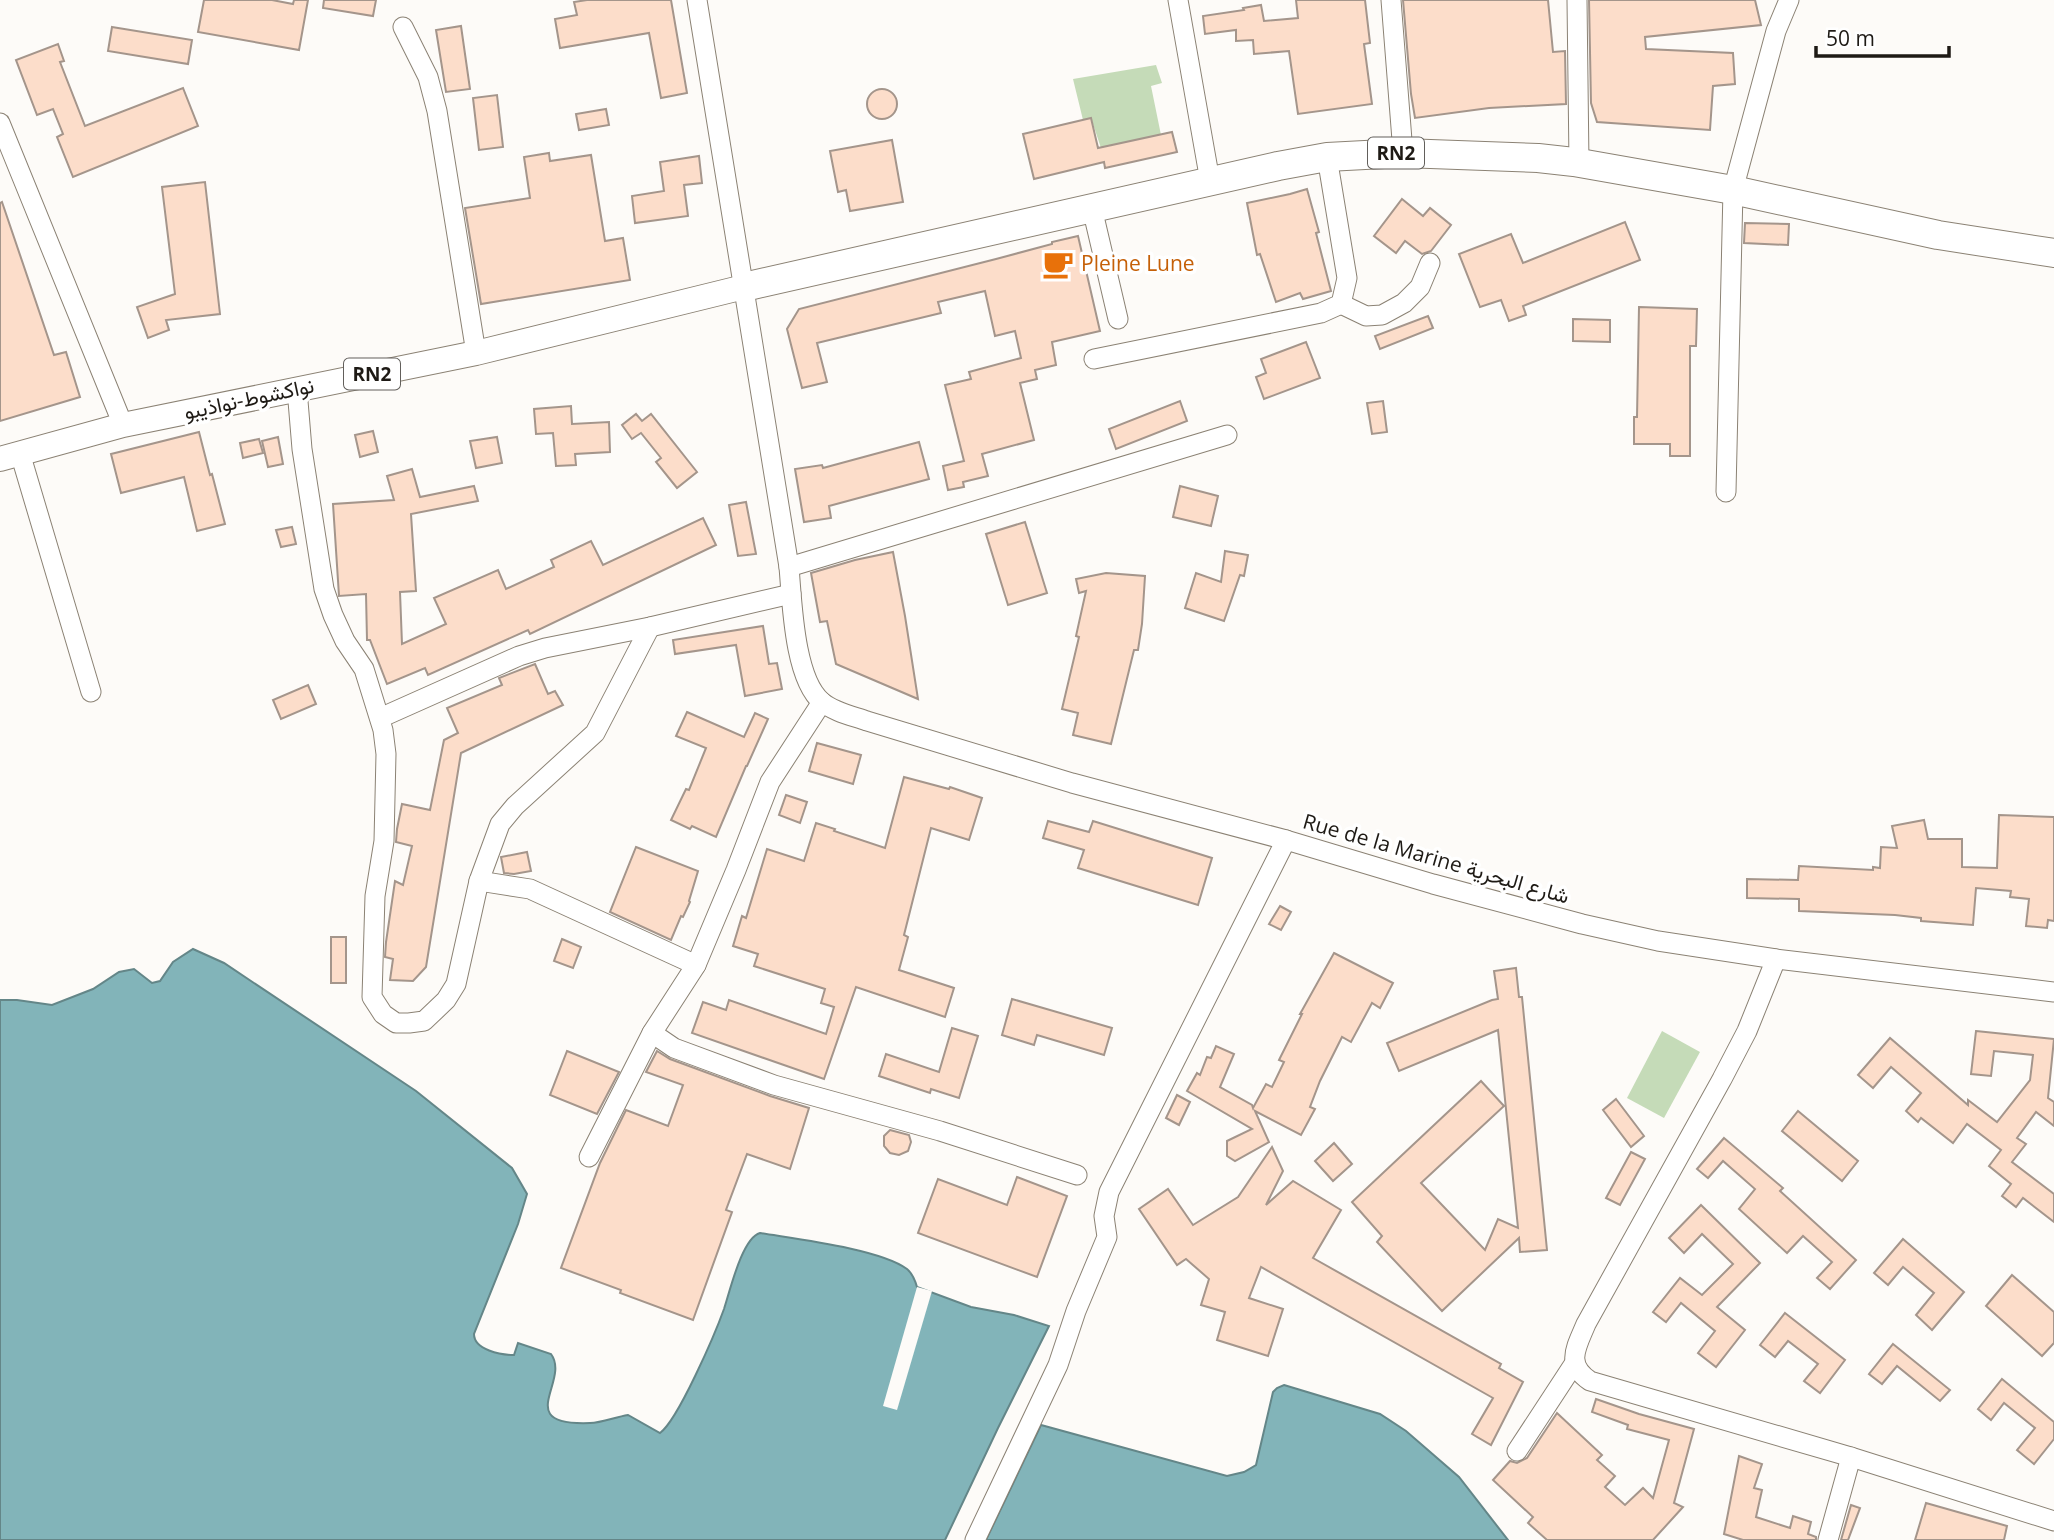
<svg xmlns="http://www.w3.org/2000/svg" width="2054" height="1540" viewBox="0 0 2054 1540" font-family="'Open Sans',Vazirmatn,sans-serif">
	<rect width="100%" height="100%" fill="#fdfbf8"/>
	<g fill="#c5dbb8">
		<path d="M1156,65L1162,83L1151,86L1161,135L1101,148L1091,118L1083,120L1073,79Z"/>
		<path d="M1662,1031L1700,1052L1664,1118L1627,1098Z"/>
	</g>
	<g fill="#82b4b9" stroke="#648688" stroke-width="2">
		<path d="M193,949L224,963L416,1091L512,1168L527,1194L518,1224L474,1334C474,1350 501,1355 514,1355L518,1343L551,1354C571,1381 511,1426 590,1423C602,1423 615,1417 628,1415L660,1433C678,1420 715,1334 724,1309C730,1291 742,1238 760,1233C796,1239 880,1249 907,1269C913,1274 915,1280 917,1287L971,1307L1014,1315L1049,1326L998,1428L945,1540H0V1000H17L52,1005L93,989L119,972L134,969L152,983L160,981L173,962Z"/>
		<path d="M1284,1385L1380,1414L1406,1431L1459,1477L1508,1540H986L1041,1425L1227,1476L1244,1472L1256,1465L1273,1392L1277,1388Z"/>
	</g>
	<path fill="#fdfbf8" d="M917,1287L932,1291L897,1410L883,1406Z"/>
	<g fill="#fcddca" stroke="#a4958b" stroke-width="2">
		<path d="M204,0H272L293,4L294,0H308L299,50L198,32Z"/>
		<path d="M324,0H376L373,16L323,8Z"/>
		<path d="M587,0H671L687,93L661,98L649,33L560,48L555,19L577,15L574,2Z"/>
		<path d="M1296,0H1365L1370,43L1364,44L1372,104L1298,114L1289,51L1254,54L1253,40L1236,41V30L1205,34L1203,16L1244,10L1243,8L1261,5L1264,21L1298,18Z"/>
		<path d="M1403,0H1548L1553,52L1565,51L1566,104L1489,108L1415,118L1411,94Z"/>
		<path d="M1589,0H1755L1761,25L1645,37L1646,49L1733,53L1735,84L1713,86L1710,130L1597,122L1591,103Z"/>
		<path d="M461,26L470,89L446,92L436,30Z"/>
		<path d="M112,27L192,40L188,64L108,51Z"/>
		<path d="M58,44L64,61L60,62L85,126L183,88L198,126L73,177L57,137L63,134L53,109L37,115L16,60Z"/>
		<circle cx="882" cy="104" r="15"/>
		<path d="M497,95L503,147L479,150L473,98Z"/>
		<path d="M606,109L609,125L579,130L576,114Z"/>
		<path d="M1091,118L1098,148L1172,132L1177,152L1105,168L1104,162L1034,179L1023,134Z"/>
		<path d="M892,140L903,202L850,211L846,190L838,192L830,151Z"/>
		<path d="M549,153L550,161L591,155L605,241L623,238L630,280L481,304L465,208L530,198L524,157Z"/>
		<path d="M699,156L702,183L684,185L688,216L635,223L632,196L664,191L660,162Z"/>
		<path d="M205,182L220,314L166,320L169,330L148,338L137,307L175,294L162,187Z"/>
		<path d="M1307,189L1319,232L1316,233L1331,291L1303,299L1300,293L1276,302L1260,254L1257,255L1247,203L1290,194Z"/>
		<path d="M1402,199L1423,216L1430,208L1451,225L1431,251L1422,254L1405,241L1396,253L1374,236Z"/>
		<path d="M2,202L54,355L66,352L80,397L0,421V203Z"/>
		<path d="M1625,222L1640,260L1523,306L1526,315L1509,321L1501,300L1480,307L1459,254L1511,234L1523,263Z"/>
		<path d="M1745,223L1789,224L1788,245L1744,243Z"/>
		<path d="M1078,236L1100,331L1052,342L1056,365L1035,370L1037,379L1020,383L1034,440L982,454L988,476L963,482L964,487L948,490L943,466L964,461L945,385L971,379L969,372L1021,358L1015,331L995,336L985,291L938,302L941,313L817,343L827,382L802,388L787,329L799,309L996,259L1052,244V242Z"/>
		<path d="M1639,307L1697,309L1696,346H1690V456H1670V444H1634V417H1637Z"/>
		<path d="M1428,316L1433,328L1380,349L1375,336Z"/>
		<path d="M1573,319L1610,320V342L1573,341Z"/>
		<path d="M1306,342L1320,378L1264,399L1256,377L1266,373L1261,359Z"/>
		<path d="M1180,401L1187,421L1116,449L1109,429Z"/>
		<path d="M1383,401L1387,432L1372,434L1367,403Z"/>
		<path d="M571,406L572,424L609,422L610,452L575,454L576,465L556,466L553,433L536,434L534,409Z"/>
		<path d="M636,414L642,421L651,414L697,472L677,488L656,462L661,458L641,433L632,439L622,425Z"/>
		<path d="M373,431L378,452L360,457L355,435Z"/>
		<path d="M199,432L210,475L212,474L225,524L197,531L184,477L121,493L111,454Z"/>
		<path d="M278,437L283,464L268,467L262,441Z"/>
		<path d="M497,437L502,463L476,468L470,441Z"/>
		<path d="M259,439L263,453L243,458L240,443Z"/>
		<path d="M919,442L929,479L829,506L831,518L804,522L795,469L822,465L823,468Z"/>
		<path d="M412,469L420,497L474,486L478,501L411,514L416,591L400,592L402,644L446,624L434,598L498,570L506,589L554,567L551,560L591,541L603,565L703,518L716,545L530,634L528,630L428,675L425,668L387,684L370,640H367L366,594L339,596L333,504L394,500L387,476Z"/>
		<path d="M1180,486L1218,496L1211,526L1173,517Z"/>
		<path d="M746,502L756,554L738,556L729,505Z"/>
		<path d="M1025,522L1047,593L1008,605L986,534Z"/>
		<path d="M292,527L296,544L281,547L276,530Z"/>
		<path d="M1225,551L1248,555L1244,576L1240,575L1224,621L1185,608L1196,573L1221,582Z"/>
		<path d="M893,552L905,616L918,699L836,664L827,621L820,622L811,573L855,560Z"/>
		<path d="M1106,573L1145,576L1142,624L1138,650H1134L1111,744L1073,735L1078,713L1062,709L1079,637L1076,636L1086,591L1079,593L1076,579Z"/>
		<path d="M763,626L769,664L777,663L782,689L745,696L736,645L675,654L673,640Z"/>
		<path d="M535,664L548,694L555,691L563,705L461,753L426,967L413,981L390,980L393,959L385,957L386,942L395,881L403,885L412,846L396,842L397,829L402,804L430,810L444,740L458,733L447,708L502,685L499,678Z"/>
		<path d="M308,685L316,704L281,719L273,700Z"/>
		<path d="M687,712L744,737L755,713L768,719L747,766H746L716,837L692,826L690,829L671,820L686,789L689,790L706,748L676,736Z"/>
		<path d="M817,743L861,755L853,784L809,771Z"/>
		<path d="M904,777L949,789L950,787L982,798L969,840L931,828L904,935L908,937L899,970L954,988L945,1017L856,987L824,1079L692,1033L703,1002L726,1010L729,1000L826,1034L834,1007L821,1003L825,989L754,966L758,954L733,946L742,916L746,918L767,849L804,861L816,823L835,829L834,831L885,848Z"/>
		<path d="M786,795L807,802L800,823L779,815Z"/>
		<path d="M1999,815L2054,817V921L2048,920L2047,928L2026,926L2029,899L2010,897L2011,891L1976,888L1973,925L1921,921V918L1895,915L1799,911V899L1747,898V879L1798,880L1799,866L1873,870V867L1880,868L1881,847L1897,848L1892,826L1924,820L1928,839H1962V867L1997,868Z"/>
		<path d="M1048,821L1089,832L1093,821L1212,858L1198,905L1078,868L1084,850L1043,838Z"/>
		<path d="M636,847L698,871L689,901L690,902L683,917L681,916L671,940L610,912Z"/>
		<path d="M527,852L531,871L514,874L504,873L501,857Z"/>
		<path d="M1280,906L1291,912L1281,930L1269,924Z"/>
		<rect x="331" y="937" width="15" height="46"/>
		<path d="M562,939L581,947L573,968L554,961Z"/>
		<path d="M1334,953L1393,983L1380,1008L1372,1003L1351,1042L1342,1037L1320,1081L1310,1107L1315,1109L1301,1135L1255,1111L1269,1142L1235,1161L1227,1156V1141L1252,1129L1187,1091L1197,1073L1200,1075L1207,1057L1211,1058L1216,1046L1234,1054L1220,1087L1252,1105L1253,1108L1266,1084L1272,1087L1284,1062L1279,1060L1302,1014H1300Z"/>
		<path d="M1516,968L1519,997H1522L1547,1250L1520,1252L1519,1238L1442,1311L1377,1242L1382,1236L1352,1202L1481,1081L1504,1106L1421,1183L1485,1250L1498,1219L1518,1228L1498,1030L1399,1071L1387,1043L1492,1000L1498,999L1494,971Z"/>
		<path d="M1012,999L1112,1028L1104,1055L1037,1035L1034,1045L1002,1035Z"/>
		<path d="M952,1028L978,1036L959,1098L931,1089L930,1093L879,1076L886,1054L939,1072Z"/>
		<path d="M1976,1031L2054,1039L2048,1098L2054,1102V1126L2036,1112L2017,1138L2026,1144L2012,1162L2054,1194V1222L2023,1198L2016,1207L2002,1196L2011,1184L1989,1166L2001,1150L1967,1124L1953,1143L1921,1118L1918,1122L1906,1111L1921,1093L1891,1067L1873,1088L1858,1075L1890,1038L1968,1105V1100L1997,1122L2030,1080L2033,1055L1994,1051L1991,1076L1971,1074Z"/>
		<path d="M567,1051L619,1072L597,1114L550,1095Z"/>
		<path d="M657,1051L670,1059L770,1096L809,1108L790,1169L747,1154L726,1210L732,1212L693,1320L620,1293L621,1290L561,1268L600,1163L626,1110L668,1126L683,1085L646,1072Z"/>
		<path d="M1177,1095L1190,1102L1179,1125L1166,1118Z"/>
		<path d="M1616,1099L1644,1136L1631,1147L1603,1110Z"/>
		<path d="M1798,1111L1858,1161L1842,1181L1782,1131Z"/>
		<path d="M890,1130L909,1135L911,1142L908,1151L899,1155L890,1153L884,1146V1136Z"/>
		<path d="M1724,1138L1783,1188L1780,1191L1856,1260L1830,1289L1817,1278L1832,1262L1803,1236L1787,1253L1739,1209L1755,1189L1723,1161L1708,1178L1697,1169Z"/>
		<path d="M1334,1143L1352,1164L1333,1181L1315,1161Z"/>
		<path d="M1272,1147L1283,1171L1266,1205L1293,1181L1341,1210L1313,1258L1501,1364L1499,1368L1523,1382L1491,1445L1472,1434L1493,1398L1261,1267L1249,1298L1283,1309L1268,1356L1217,1340L1225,1312L1201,1305L1209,1279L1186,1259L1177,1265L1139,1209L1168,1189L1193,1225L1238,1197Z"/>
		<path d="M1631,1152L1645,1159L1620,1205L1606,1198Z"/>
		<path d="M1017,1177L1067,1196L1037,1277L918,1233L938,1179L1007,1205Z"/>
		<path d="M1701,1205L1760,1263L1717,1307L1745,1330L1716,1367L1698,1353L1715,1331L1681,1303L1666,1322L1653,1312L1680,1278L1702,1295L1733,1264L1702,1234L1684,1253L1669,1238Z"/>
		<path d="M1903,1239L1964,1292L1932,1330L1916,1315L1934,1293L1903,1267L1888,1285L1874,1273Z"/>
		<path d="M2012,1275L2054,1312V1343L2042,1356L1986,1306Z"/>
		<path d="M1785,1313L1845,1360L1820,1393L1804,1381L1818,1364L1788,1341L1775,1357L1760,1345Z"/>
		<path d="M1893,1344L1950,1390L1940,1401L1897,1366L1882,1384L1869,1374Z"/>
		<path d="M2002,1379L2054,1422V1439L2034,1464L2017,1450L2035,1428L2004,1403L1991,1420L1978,1409Z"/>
		<path d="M1596,1399L1639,1414L1694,1429L1674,1503L1683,1507L1653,1540H1547L1528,1523L1533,1517L1493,1480L1510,1461L1517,1463L1527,1458L1557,1413L1602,1455L1597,1460L1615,1476L1605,1487L1625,1505L1643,1488L1653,1498L1669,1440L1627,1429L1628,1425L1592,1412Z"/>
		<path d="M1739,1456L1762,1464L1754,1488L1762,1490L1756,1517L1790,1528L1793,1516L1811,1522L1808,1534L1816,1537V1540H1743L1724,1534Z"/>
		<path d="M1926,1503L2007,1526L2004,1540H1915Z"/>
		<path d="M1851,1505L1860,1508L1848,1540H1841Z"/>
	</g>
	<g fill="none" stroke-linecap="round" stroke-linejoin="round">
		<g stroke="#8b8274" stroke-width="21">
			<g id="minor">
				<path d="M697,0L789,567C792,601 794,679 822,702C834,712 853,716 867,721L1072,783L1286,840L1433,884L1582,924L1658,941L1776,959L2054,992"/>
				<path d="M1178,0L1210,181"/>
				<path d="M1391,0L1403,153"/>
				<path d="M1577,0L1579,163"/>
				<path d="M403,27L428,77L437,111L476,353"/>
				<path d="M0,123L123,425"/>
				<path d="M1092,208L1118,319"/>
				<path d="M1341,304L1366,316L1382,315L1404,303L1420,287L1430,263"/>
				<path d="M1094,359L1321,313L1341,304L1347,278L1327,157"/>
				<path d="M297,389L302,449L324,589L333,615L345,641L364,669L383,730L386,754L384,841L375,896L372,997L383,1014L396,1023H409L424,1021L446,1000L456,984L479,881L500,824L515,806L595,733L650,627"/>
				<path d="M20,453L91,692"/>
				<path d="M1726,492L1733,190L1776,31L1789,0"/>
				<path d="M789,567L1227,435"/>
				<path d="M822,702L770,782L736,870L696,965L652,1033L674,1048L774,1085L940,1131L1077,1175"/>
				<path d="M380,718L519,656L545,648L650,627L791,594"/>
				<path d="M479,881L530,889L696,965"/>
				<path d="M1776,959L1747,1031L1722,1079L1586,1324C1576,1348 1565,1364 1590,1381L1851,1457L2054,1521"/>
				<path d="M589,1157L652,1033"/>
				<path d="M1517,1451L1574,1364"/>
				<path d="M975,1540L1058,1365L1076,1311L1107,1237L1104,1216L1109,1192L1286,840"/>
				<path d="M1828,1540L1851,1457"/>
			</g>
		</g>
		<g stroke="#8b8274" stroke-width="26">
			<path id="major" d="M0,459L123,425L476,353L744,287"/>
		</g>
		<g stroke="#8b8274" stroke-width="30">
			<path id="highway" d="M744,287L1278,166L1327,157L1403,153L1538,158L1574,162L1733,190L1938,235L2054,253"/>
		</g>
		<use href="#minor" stroke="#fff" stroke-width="19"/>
		<use href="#major" stroke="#fff" stroke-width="24"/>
		<use href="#highway" stroke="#fff" stroke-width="28"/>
	</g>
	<defs>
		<g id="cafe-bare" transform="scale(2.415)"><path d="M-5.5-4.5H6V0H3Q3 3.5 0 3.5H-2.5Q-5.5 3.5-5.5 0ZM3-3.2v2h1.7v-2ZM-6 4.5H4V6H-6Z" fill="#e8710a" stroke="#fff" stroke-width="2.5" paint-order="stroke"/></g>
	</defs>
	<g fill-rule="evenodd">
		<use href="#cafe-bare" x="1058" y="264"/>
	</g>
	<g text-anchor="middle" stroke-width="7" stroke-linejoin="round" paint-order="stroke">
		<g fill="#fff" stroke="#625f5b" stroke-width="2">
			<rect x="1368" y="137.5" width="56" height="31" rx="5"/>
			<rect x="344" y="358.5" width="56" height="31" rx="5"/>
		</g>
		<g font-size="19" font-weight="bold" fill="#1e1a15">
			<text x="1396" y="160">RN2</text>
			<text x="372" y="381">RN2</text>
		</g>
		<g font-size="21" fill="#c56008" stroke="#fff" text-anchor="start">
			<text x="1081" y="271">Pleine Lune</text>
		</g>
		<g font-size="21" fill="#1e1a15" stroke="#fff">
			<text transform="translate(249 399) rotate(-12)" y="7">نواكشوط-نواذيبو</text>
			<text transform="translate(1436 859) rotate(16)" y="7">Rue de la Marine شارع البحرية</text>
		</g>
	</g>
	<path d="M1816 46v10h133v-10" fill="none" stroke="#1e1a15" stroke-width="3.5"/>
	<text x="1826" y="46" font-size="21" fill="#1e1a15" stroke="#ffffff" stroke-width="5" paint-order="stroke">50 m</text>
</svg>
